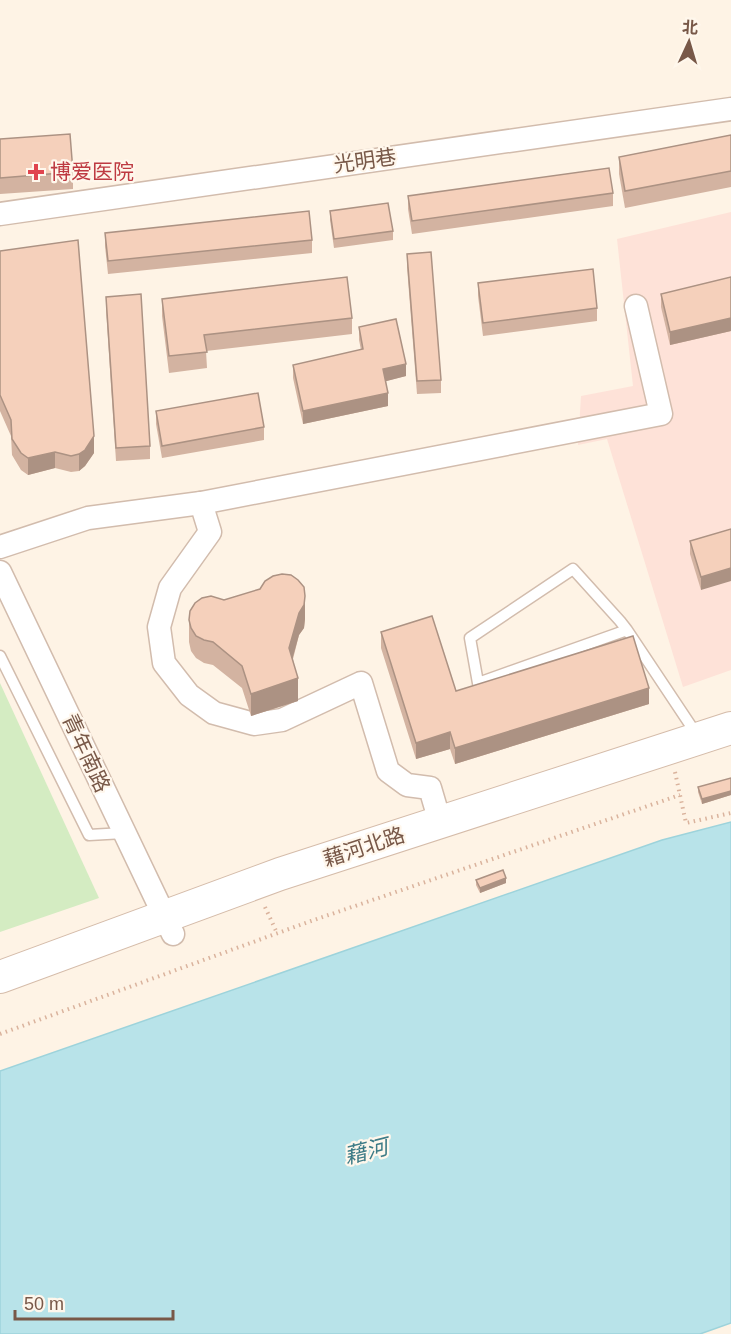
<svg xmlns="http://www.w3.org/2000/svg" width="731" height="1334" viewBox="0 0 731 1334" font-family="Arial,'Noto Sans SC',sans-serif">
	<rect width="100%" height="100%" fill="#fef3e5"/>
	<path fill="#fee2d8" d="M731,212V670L683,687L607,439L578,445L581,396L633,386L617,239Z"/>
	<path fill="#d4ecc2" d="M0,683L99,898L0,932Z"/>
	<path fill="#b8e3e9" stroke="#9dd3db" stroke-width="1.5" d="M731,822V1323L700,1334H0V1071L662,840Z"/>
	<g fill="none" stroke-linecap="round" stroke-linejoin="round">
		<g stroke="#d2bcad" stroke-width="13">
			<g id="service">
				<path d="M627,630L478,683L470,638L573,569L620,621L627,630L697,735"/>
				<path d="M0,656L89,835L124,833"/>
			</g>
		</g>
		<g stroke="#d2bcad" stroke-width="25">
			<g id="minor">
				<path d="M0,214L731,109"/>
				<path d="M0,547L88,518L201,503"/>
				<path d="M0,572L173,934"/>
				<path d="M440,822L430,788L407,785L388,771L361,683L282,720L254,724L214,713L189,695L164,663L159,627L170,588L210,532L201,503L661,414L636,306"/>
			</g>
		</g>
		<g stroke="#d5bcaa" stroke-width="34">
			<path id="secondary" d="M0,977L280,874L731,728"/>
		</g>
		<g stroke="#dab39d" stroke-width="4" stroke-dasharray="1.5 4.5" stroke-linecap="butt">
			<path d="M675,772L686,823L731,813"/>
			<path d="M265,907L277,933"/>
			<path d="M0,1034L311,921L680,795"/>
		</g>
		<use href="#service" stroke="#fff" stroke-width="10"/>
		<use href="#minor" stroke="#fff" stroke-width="22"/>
		<use href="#secondary" stroke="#fff" stroke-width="32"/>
	</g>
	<g fill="#d3b3a1">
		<path d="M731,135V187L625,208L619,174V157Z"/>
		<path d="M0,139L73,172V189L0,194Z"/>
		<path d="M613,193V206L412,234L408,209V196Z"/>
		<path d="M330,211L393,231V240L334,248L330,220Z"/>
		<path d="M105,233L312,240V253L108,274L105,246Z"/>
		<path d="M0,251L94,453L85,466L79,471L71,472L55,468L28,475L21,470L12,455L11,436L0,411Z"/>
		<path d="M407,254L441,380V393L417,394L407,267Z"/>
		<path d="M731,277V331L670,345L661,307V294Z"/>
		<path d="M478,283L597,308V321L483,336L478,296Z"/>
		<path d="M106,297L150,446V459L116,461L106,310Z"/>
		<path d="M162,299L352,318V334L206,351L207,368L169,373L162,316Z"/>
		<path d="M359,327L406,376L386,381L388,406L303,424L293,378V365L361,350L359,340Z"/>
		<path d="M156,411L264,427V440L162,458L156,424Z"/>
		<path d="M731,529L701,590L690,554V541Z"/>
		<path d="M224,600L305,619L304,628L299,635L293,659L298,701L251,716L242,688L213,665L204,663L196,658L191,651L189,642V620Z"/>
		<path d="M381,632L456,691L649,704L455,764L450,749L416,759L381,648Z"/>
		<path d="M731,778V795L702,804L698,792V787Z"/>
		<path d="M476,880L506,883L480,893L476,885Z"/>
	</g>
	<g fill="#ac9283">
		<path d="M731,318V331L670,345V332Z"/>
		<path d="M406,364V376L383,382V369Z"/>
		<path d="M388,393V406L303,424V411Z"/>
		<path d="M94,436V453L85,466L79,471V454Z"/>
		<path d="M55,452V468L28,475V458Z"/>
		<path d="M731,568V581L701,590V577Z"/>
		<path d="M305,596V619L304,628L299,635L289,671V648L299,613Z"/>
		<path d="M298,678V701L251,716V694Z"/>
		<path d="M649,688V704L455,764V748Z"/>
		<path d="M450,732V749L416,759V743Z"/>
		<path d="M731,791V795L702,804V799Z"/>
		<path d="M506,878V883L480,893V888Z"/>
	</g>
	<g fill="#f5d0bb" stroke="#ac9283" stroke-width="1.5">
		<path d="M70,134L73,172L0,178V139Z"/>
		<path d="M731,135V171L625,191L619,157Z"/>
		<path d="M609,168L613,193L412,221L408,196Z"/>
		<path d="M388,203L393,231L334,239L330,211Z"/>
		<path d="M309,211L312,240L108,261L105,233Z"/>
		<path d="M78,240L94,436L85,450L79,454L71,456L55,452L28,458L21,453L12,439L11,420L0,395V251Z"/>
		<path d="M431,252L441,380L417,381L407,254Z"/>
		<path d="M593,269L597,308L483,323L478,283Z"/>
		<path d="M347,277L352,318L204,335L207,352L169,356L162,299Z"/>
		<path d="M731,277V318L670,332L661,294Z"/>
		<path d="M141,294L150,446L116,448L106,297Z"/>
		<path d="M396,319L406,364L383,369L388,393L303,411L293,365L363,349L359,327Z"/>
		<path d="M258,393L264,427L162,446L156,411Z"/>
		<path d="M731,529V568L701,577L690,541Z"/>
		<path d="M282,574L291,575L298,580L304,587L305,596L304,605L299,613L289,648L298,678L251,694L242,666L213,642L204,640L196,636L191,628L189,620L190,611L195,603L202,598L211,596L224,600L260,589L265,581L273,576Z"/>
		<path d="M432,616L456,691L633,636L649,688L455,748L450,732L416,743L381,632Z"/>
		<path d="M731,778V791L702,799L698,787Z"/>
		<path d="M503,870L506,878L480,888L476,880Z"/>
	</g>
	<path fill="#e0444e" stroke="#fff7ec" stroke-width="2" d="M33 163h6v6h6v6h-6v6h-6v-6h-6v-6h6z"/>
	<g text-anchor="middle" stroke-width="4.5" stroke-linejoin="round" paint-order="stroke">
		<g font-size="21" fill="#785848" stroke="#fff7ec">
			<text transform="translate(365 161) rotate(-8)" y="7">光明巷</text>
			<text transform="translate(86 753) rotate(65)" y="7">青年南路</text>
			<text transform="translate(364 847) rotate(-18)" y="7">藉河北路</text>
		</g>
		<g font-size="21" fill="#be3a42" stroke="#fff7ec" text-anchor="start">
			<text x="50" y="179">博爱医院</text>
		</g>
		<g font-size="22" font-style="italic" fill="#3d7b86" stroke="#fff7ec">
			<text transform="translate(366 1151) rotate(-14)" y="8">藉河</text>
		</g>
	</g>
	<g transform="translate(689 42) rotate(4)" stroke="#fff7ec" stroke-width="4.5" paint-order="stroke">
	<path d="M0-4.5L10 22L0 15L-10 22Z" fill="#785848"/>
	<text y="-9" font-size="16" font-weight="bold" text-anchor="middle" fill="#785848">北</text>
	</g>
	<path d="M15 1310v9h158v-9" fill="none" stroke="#785848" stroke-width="3"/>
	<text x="24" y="1310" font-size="18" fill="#785848" stroke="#fff7ec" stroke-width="4.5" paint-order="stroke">50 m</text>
</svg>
